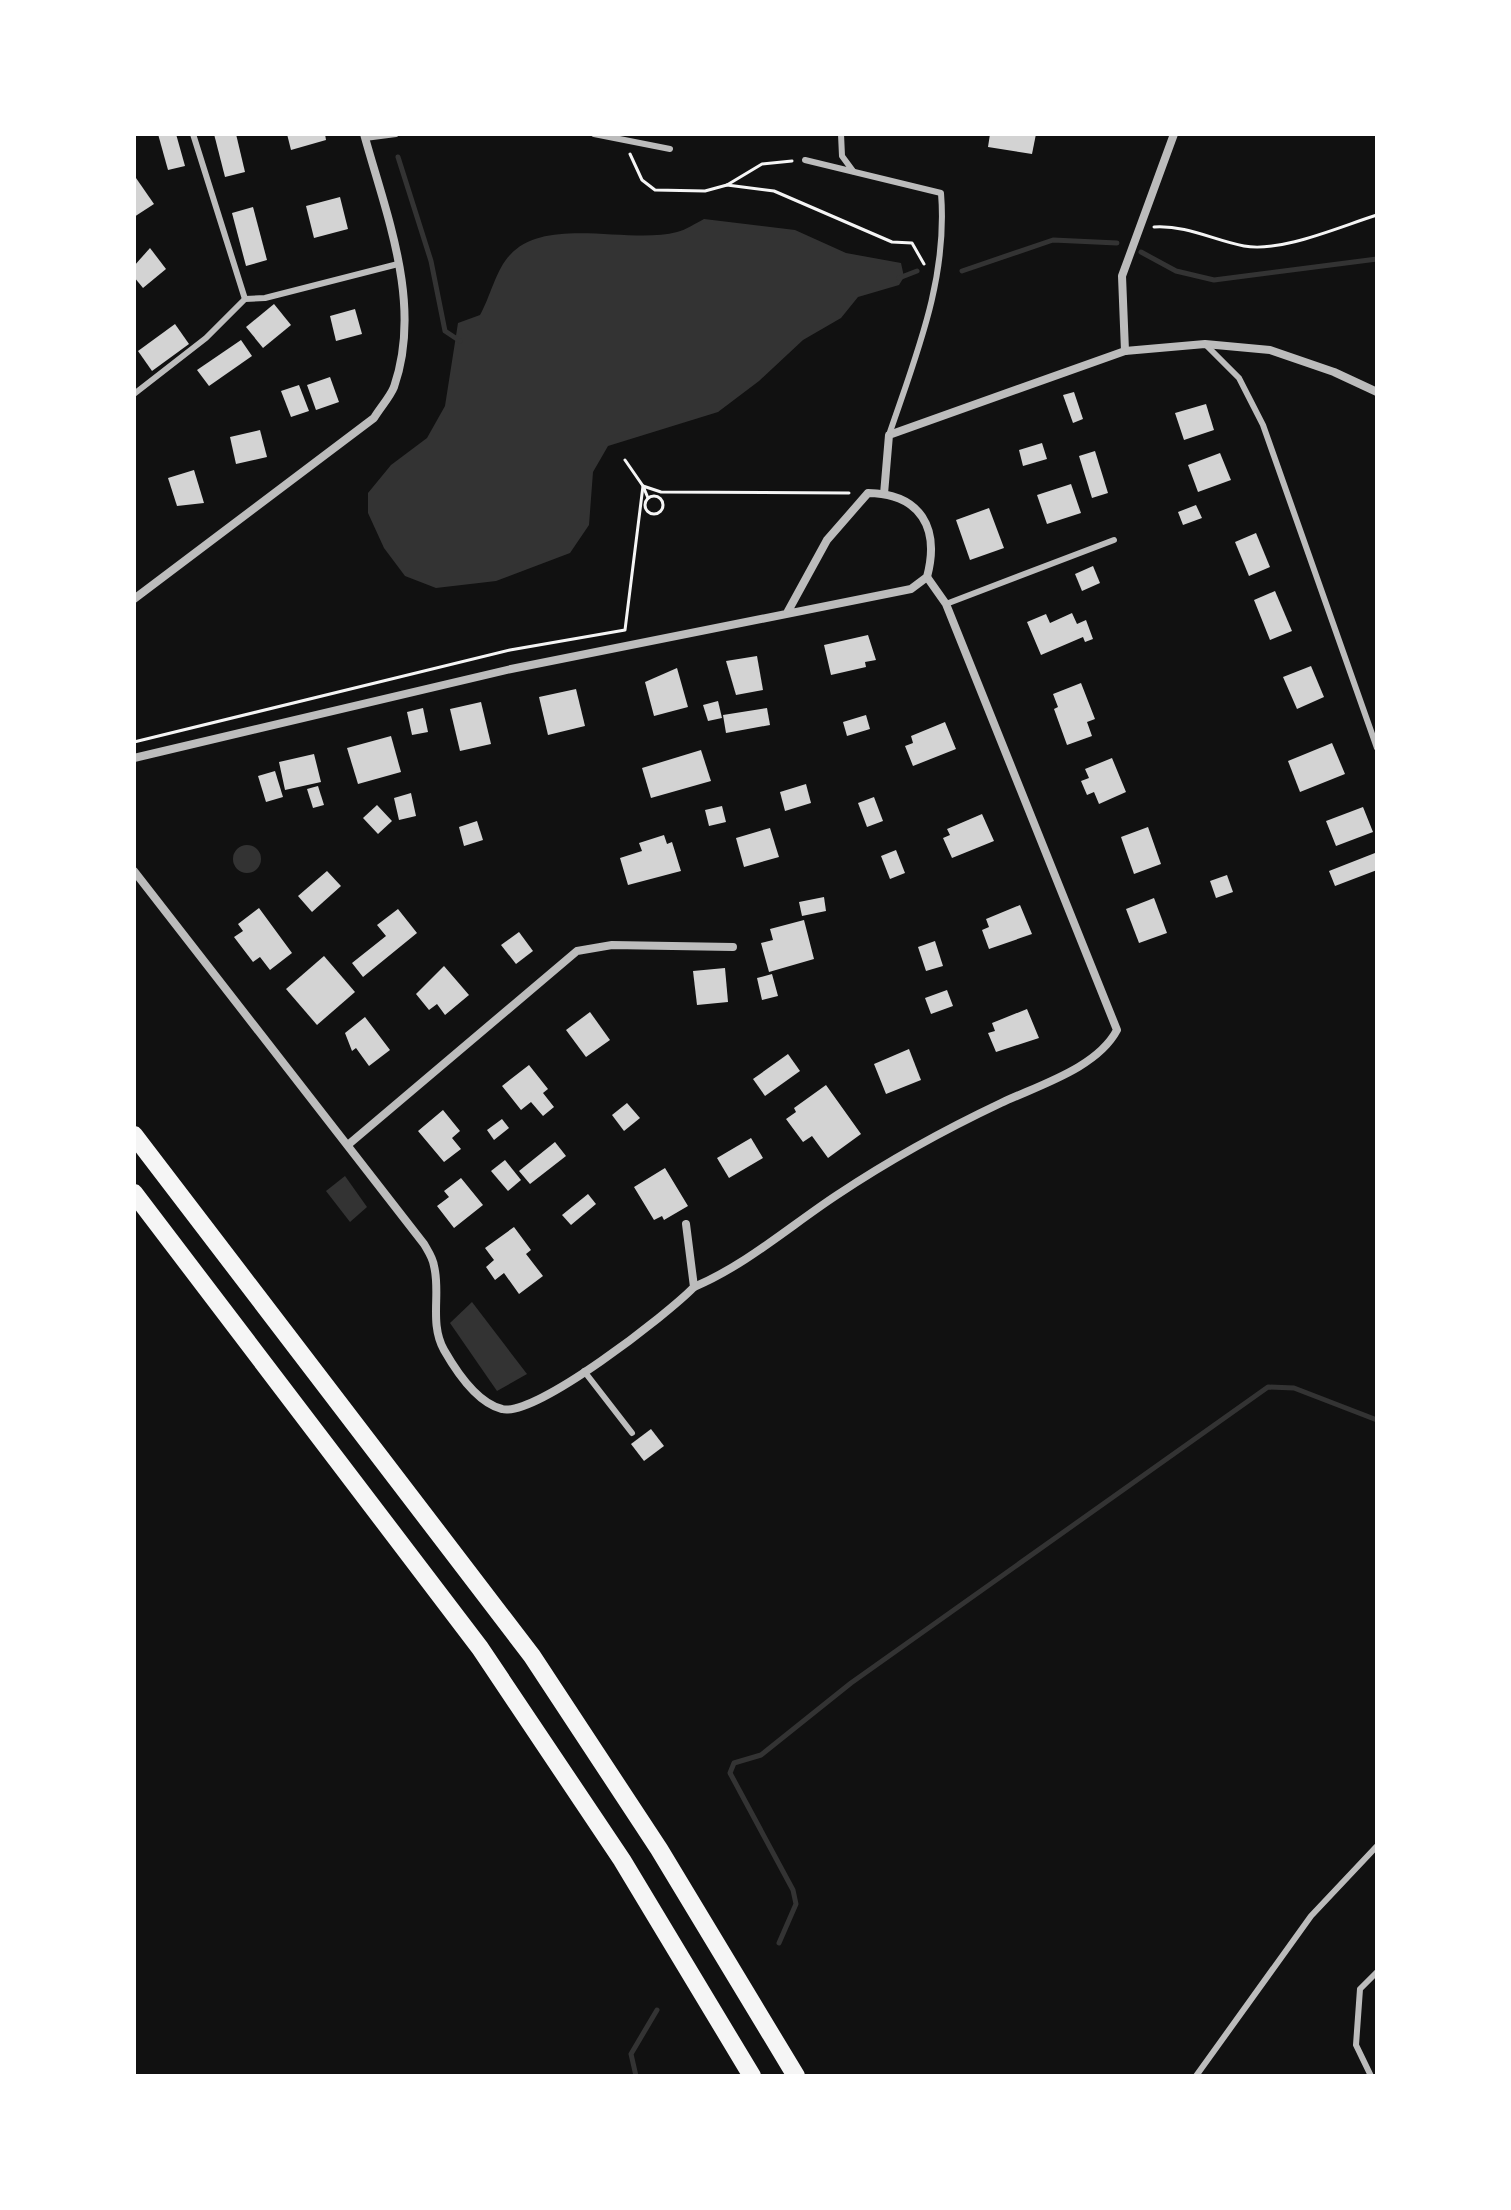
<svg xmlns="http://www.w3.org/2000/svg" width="1511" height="2210" viewBox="0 0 1511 2210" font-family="'Roboto Condensed',sans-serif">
	<rect width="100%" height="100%" fill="#111"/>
	<g fill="#333">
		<path d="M704,219L795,230L846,253L901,263L904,277L899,285L858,297L841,318L803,340L759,381L718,412L608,446L593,472L589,525L570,553L496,581L436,588L405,576L384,548L368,513V493L391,465L427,438L445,406L458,323L480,315C490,298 496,269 510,255C546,215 630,245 677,232C686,230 696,223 704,219Z"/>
		<circle cx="247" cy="859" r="14"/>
		<path d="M345,1176L367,1207L350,1222L326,1191Z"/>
		<path d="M472,1302L527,1374L497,1391L450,1323Z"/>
	</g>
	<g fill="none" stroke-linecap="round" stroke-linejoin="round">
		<g stroke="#333" stroke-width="5">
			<path d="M398,157L431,261L445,331L460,341"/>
			<path d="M1141,252L1176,271L1214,280L1377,259"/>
			<path d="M962,271L1053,240L1117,243"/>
			<path d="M899,278L917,271"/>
			<path d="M779,1943L796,1904L793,1890L730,1773L734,1763L761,1755L851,1683L1268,1387L1294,1388L1377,1420"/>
			<path d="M636,2076L631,2054L657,2010"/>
		</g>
	</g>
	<g fill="#d3d3d3">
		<path d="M158,134H176L185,166L168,170Z"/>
		<path d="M214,134H236L245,172L225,177Z"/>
		<path d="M287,134H325L326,140L291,150Z"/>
		<path d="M990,134H1036L1032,154L988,147Z"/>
		<path d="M136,178L154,204L134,217V180Z"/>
		<path d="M340,197L348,229L314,238L306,206Z"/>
		<path d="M253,207L267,260L246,266L232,213Z"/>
		<path d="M150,248L166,269L143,288L134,277V266Z"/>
		<path d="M274,304L291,325L263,348L246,327Z"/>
		<path d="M355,309L362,334L336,341L330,316Z"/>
		<path d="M175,324L189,344L152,371L138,351Z"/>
		<path d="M241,340L252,356L209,386L197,370Z"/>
		<path d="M330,377L339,402L316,410L307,385Z"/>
		<path d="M299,385L309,411L291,417L281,391Z"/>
		<path d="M1074,392L1083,419L1073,423L1063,395Z"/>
		<path d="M1206,404L1214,430L1184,440L1175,413Z"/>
		<path d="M260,430L267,457L236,464L230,437Z"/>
		<path d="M1042,443L1047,459L1023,466L1019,450Z"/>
		<path d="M1095,451L1108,493L1092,498L1079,456Z"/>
		<path d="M1220,453L1231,480L1198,492L1188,465Z"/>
		<path d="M194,470L204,503L177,506L168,478Z"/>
		<path d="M1071,484L1081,513L1047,524L1037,495Z"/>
		<path d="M1196,505L1202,518L1183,525L1178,512Z"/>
		<path d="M989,508L1004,548L970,560L956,520Z"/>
		<path d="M1256,533L1270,567L1249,576L1235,542Z"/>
		<path d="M1093,566L1100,583L1082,591L1075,574Z"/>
		<path d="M1275,591L1292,631L1270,640L1254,600Z"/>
		<path d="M1072,613L1077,624L1086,620L1093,639L1085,642L1083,637L1041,655L1027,622L1046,614L1050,623Z"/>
		<path d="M868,635L876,660L865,662L866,667L831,675L824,645Z"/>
		<path d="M757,656L763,690L736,695L726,661Z"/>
		<path d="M1311,666L1324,697L1297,709L1283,677Z"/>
		<path d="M677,668L688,707L654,716L645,682Z"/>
		<path d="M1081,683L1095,719L1087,722L1092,736L1067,745L1054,709L1058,707L1053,694Z"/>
		<path d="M576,689L585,726L548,735L539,697Z"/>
		<path d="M718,701L722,718L708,721L703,705Z"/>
		<path d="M481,702L491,744L460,751L450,709Z"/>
		<path d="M423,708L428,732L412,735L407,712Z"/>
		<path d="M767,708L770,725L726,733L723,715Z"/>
		<path d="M866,715L870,729L847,736L843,722Z"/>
		<path d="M945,722L956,749L913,766L905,746L913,743L911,736Z"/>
		<path d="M391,736L401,772L358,784L347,748Z"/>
		<path d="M1332,743L1345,774L1300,792L1288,761Z"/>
		<path d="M701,750L711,781L651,798L642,768Z"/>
		<path d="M314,754L321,782L285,790L279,762Z"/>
		<path d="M1112,758L1126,792L1099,804L1094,792L1087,795L1081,781L1089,778L1085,769Z"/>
		<path d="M275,771L283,797L266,802L258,776Z"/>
		<path d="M806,784L811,803L785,811L780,792Z"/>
		<path d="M318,786L324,805L313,808L307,789Z"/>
		<path d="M411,793L416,816L399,820L394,798Z"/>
		<path d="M874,797L883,821L867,827L858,803Z"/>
		<path d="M377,805L392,821L378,834L363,818Z"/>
		<path d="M722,806L726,822L709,826L705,810Z"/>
		<path d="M1363,807L1373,832L1336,846L1326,821Z"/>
		<path d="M982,814L994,841L952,858L943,838L950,835L947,829Z"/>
		<path d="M477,821L483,840L464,846L459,827Z"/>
		<path d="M1148,827L1161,864L1134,874L1121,837Z"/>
		<path d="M770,828L779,857L744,867L736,838Z"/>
		<path d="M664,835L667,844L672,842L681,871L628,885L620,858L642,851L639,843Z"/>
		<path d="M896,850L905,873L890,879L881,856Z"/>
		<path d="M1375,853L1377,870L1335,886L1329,871Z"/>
		<path d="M327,871L341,886L312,912L298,896Z"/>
		<path d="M1227,875L1233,892L1216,898L1210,881Z"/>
		<path d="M824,897L826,911L802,916L799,902Z"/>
		<path d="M1154,898L1167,933L1139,943L1126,909Z"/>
		<path d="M1020,905L1032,934L989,949L982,930L989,927L986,919Z"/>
		<path d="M259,908L292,953L270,970L260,957L253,962L234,937L243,931L238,924Z"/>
		<path d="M398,909L417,933L363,977L352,963L386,936L377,925Z"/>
		<path d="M804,920L814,959L769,972L761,943L773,940L770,929Z"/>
		<path d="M519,932L533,951L516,964L501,945Z"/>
		<path d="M935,941L943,966L926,971L918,947Z"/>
		<path d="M324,956L355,992L317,1025L286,989Z"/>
		<path d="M444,966L469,995L445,1015L437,1004L429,1010L416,994Z"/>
		<path d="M725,968L728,1002L697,1005L693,971Z"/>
		<path d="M772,974L778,996L762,1000L757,978Z"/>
		<path d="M947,990L953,1006L931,1014L925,998Z"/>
		<path d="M1027,1009L1039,1038L996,1052L988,1033L995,1031L992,1023Z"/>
		<path d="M590,1012L610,1040L586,1057L566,1030Z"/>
		<path d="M365,1017L390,1050L369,1066L356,1048L352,1051L345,1033Z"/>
		<path d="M909,1049L921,1080L886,1094L874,1064Z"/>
		<path d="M788,1054L800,1071L765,1096L753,1079Z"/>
		<path d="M529,1065L548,1089L543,1093L554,1107L543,1116L531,1102L521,1110L502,1086Z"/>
		<path d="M826,1085L861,1134L828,1158L812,1136L803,1142L786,1119L796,1112L794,1108Z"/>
		<path d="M627,1103L640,1118L624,1131L612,1115Z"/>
		<path d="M443,1110L460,1131L452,1138L461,1149L444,1162L418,1131Z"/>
		<path d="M502,1119L509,1128L494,1140L487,1130Z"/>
		<path d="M751,1138L763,1158L729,1178L717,1158Z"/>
		<path d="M555,1142L566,1156L530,1184L519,1171Z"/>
		<path d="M505,1160L521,1180L508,1191L491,1171Z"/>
		<path d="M665,1168L688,1206L664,1220L662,1216L654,1220L634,1187Z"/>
		<path d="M461,1178L483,1205L454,1228L437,1206L449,1197L444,1191Z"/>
		<path d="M588,1194L596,1204L571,1225L562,1215Z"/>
		<path d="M514,1227L531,1250L526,1254L543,1276L519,1294L504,1273L495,1280L486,1267L494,1260L485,1248Z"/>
		<path d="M651,1429L664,1446L644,1461L631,1444Z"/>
	</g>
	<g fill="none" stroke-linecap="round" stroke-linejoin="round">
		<g stroke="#f5f5f5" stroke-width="3">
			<path d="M630,154L642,180L655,190L705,191L727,185L762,164L792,161"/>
			<path d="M727,185L774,191L892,242L912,243L924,264"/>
			<path d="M1154,227C1187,225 1213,240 1244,246C1281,253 1341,226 1377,215"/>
			<circle cx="654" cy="505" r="9"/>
			<path d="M648,498L643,486L661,492L849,493"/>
			<path d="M134,742L510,650L625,630L643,486L625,460"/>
		</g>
		<g stroke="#bcbcbc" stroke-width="6">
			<path d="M193,134L245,299L265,298L398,264"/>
			<path d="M594,134L670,149"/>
			<path d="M841,134L842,156L853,171"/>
			<path d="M365,138L396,134"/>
			<path d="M805,160L941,193C948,279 916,355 889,435"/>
			<path d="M1205,344L1239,378L1263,425L1377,748"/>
			<path d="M134,394L206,338L245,299"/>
			<path d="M946,604L1114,540"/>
			<path d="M584,1371L632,1433"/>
			<path d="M1196,2076L1311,1916L1377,1846"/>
			<path d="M1371,2076L1356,2045L1360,1989L1377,1972"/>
		</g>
		<g stroke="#bcbcbc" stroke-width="8">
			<path d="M1125,351L1122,276L1174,134"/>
			<path d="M884,494L889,435L1125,351L1205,344L1270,350L1334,372L1377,392"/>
			<path d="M134,599L374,418C380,408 390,397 394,387C423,304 386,214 364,134"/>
			<path d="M134,758L511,669L911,589L927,577C940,528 921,494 868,493L827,540L787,613"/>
			<path d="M134,871L424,1244C428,1251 433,1258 434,1266C441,1293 429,1323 444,1350C456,1371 477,1403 502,1409C535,1418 669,1313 694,1287L686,1224"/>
			<path d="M349,1144L577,951L612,945L733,947"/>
			<path d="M694,1287C746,1265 790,1226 837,1195C888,1161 946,1129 1001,1103C1039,1085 1097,1068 1117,1030L946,604L927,577"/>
		</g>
		<g stroke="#f5f5f5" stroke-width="18">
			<path d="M134,1135L532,1656L659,1849L796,2076"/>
			<path d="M134,1193L480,1648L622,1860L752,2076"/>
		</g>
	</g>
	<rect width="1511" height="2210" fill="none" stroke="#ffffff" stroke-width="272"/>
</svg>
